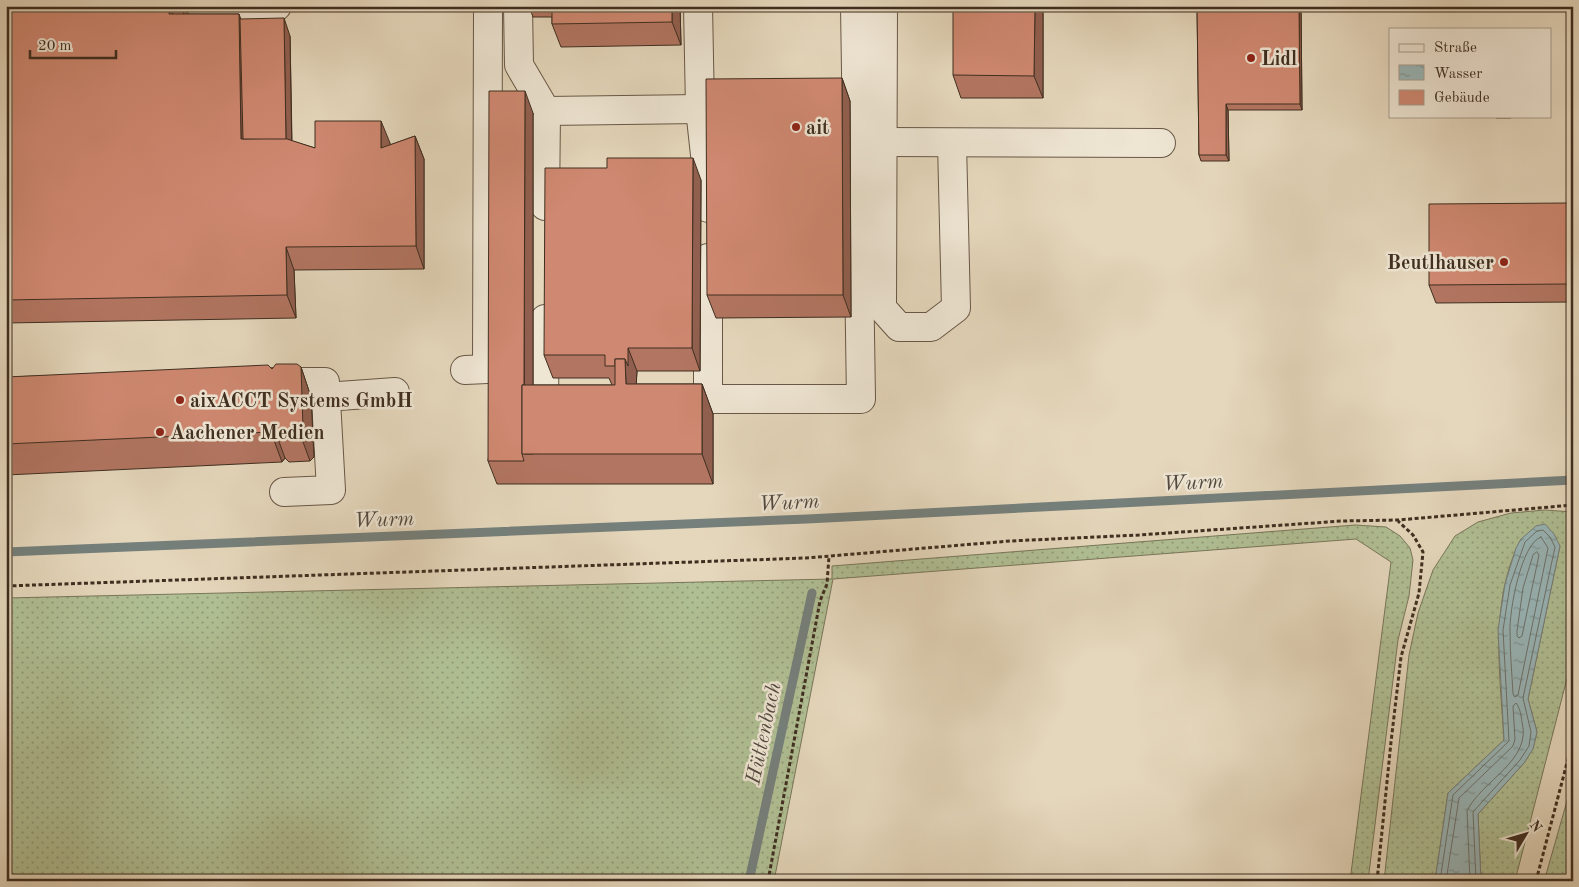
<svg xmlns="http://www.w3.org/2000/svg" width="1579" height="887" viewBox="0 0 1579 887" font-family="'Old Standard TT',serif">
	<defs>
		<pattern id="grass-dots" width="8" height="8" patternUnits="userSpaceOnUse" patternTransform="scale(1.25)"><rect width="8" height="8" fill="#b0bf94"/><path d="M2 2h.1M6 6h.1" fill="none" stroke="#919c78" stroke-width="1.8" stroke-linecap="round"/></pattern>
		<pattern id="water-ripples" width="26" height="14" patternUnits="userSpaceOnUse" patternTransform="scale(1.25)"><rect width="26" height="14" fill="#99b7ba"/><path d="M2 4q2-2 4 0t4 0M15 11q2-2 4 0t4 0" fill="none" stroke="#7e9597"/></pattern>
	</defs>
	<rect width="100%" height="100%" fill="#e5d7bc"/>
	<filter id="stains"><feTurbulence type="fractalNoise" baseFrequency=".004" numOctaves="4"/><feColorMatrix values="0 0 0 0 .2 0 0 0 0 .09 0 0 0 0 .02 0 0 0 .5 -.17"/></filter>
	<radialGradient id="worn" r=".72"><stop offset=".6" stop-color="#630" stop-opacity="0"/><stop offset="1" stop-color="#630" stop-opacity=".3"/></radialGradient>
	<g fill="url(#grass-dots)" stroke="#78765a">
		<path d="M1545,510L1573,512V655L1515,881H1481L1478,814L1524,763L1533,748L1537,732L1528,699L1560,546L1521,539C1489,601 1500,673 1504,740L1448,793L1435,881H1384L1409,655L1418,613L1433,570L1455,536L1478,522L1511,513Z"/>
		<path d="M1355,525L1386,527L1400,536L1410,548L1413,560L1409,596L1398,640L1368,881H1350L1391,562L1356,539L833,579L774,881H6V598L832,579V566Z"/>
		<path d="M1573,780V881H1544L1545,878Z"/>
	</g>
	<path fill="url(#water-ripples)" stroke="#75807c" d="M1545,524L1554,534L1560,546L1528,699L1537,732L1533,749L1524,763L1478,814L1481,881H1435L1448,793L1504,740L1498,630L1505,584L1516,548L1521,539L1536,526Z"/>
	<g fill="none" stroke-linecap="round" stroke-linejoin="round">
		<g stroke="#6c726d" stroke-width="1">
			<path d="M1541,537L1548,548L1518,695L1515,697L1513,694C1512,674 1510,653 1510,632C1509,612 1521,543 1541,537Z"/>
			<path d="M1537,552L1539,555L1522,636L1519,638L1517,636V631L1523,588L1533,555Z"/>
			<path d="M1440,881L1453,795L1509,741L1503,630L1510,585L1525,542L1537,531L1543,530L1550,537L1555,547L1523,698L1531,732L1529,746L1520,760L1473,812L1476,881"/>
			<path d="M1446,881L1459,798L1513,746L1515,739L1513,706L1516,703C1520,708 1521,715 1522,722C1532,761 1482,780 1467,811L1470,881"/>
		</g>
		<g stroke="#75807c" stroke-width="9">
			<path d="M6,552L807,519L1573,480"/>
			<path d="M749,881L812,593"/>
		</g>
		<g stroke="#685847" stroke-width="30">
			<g id="minor">
				<path d="M200,6V15L270,12L277,6"/>
				<path d="M518,6L519,65L546,111L545,206"/>
				<path d="M698,6L700,109L708,182V208"/>
				<path d="M883,6L882,308L899,327H931L956,308L952,143"/>
				<path d="M546,111L700,109"/>
				<path d="M883,142L1161,143"/>
				<path d="M708,258V399"/>
				<path d="M545,319L544,401L567,400"/>
				<path d="M465,370L487,369L488,6"/>
				<path d="M268,382H325L331,490L284,492"/>
				<path d="M325,397L395,392"/>
				<path d="M671,399H861L855,6"/>
			</g>
		</g>
		<g stroke="#3f2e20" stroke-width="3" stroke-dasharray="4 2.5" stroke-linecap="butt">
			<path d="M6,586L806,558L1010,541L1139,535L1342,521L1398,520L1573,505"/>
			<path d="M768,881L820,601L827,584L829,556"/>
			<path d="M1377,881L1391,742L1401,657L1419,593L1423,552L1413,535L1398,521"/>
			<path d="M1536,881L1573,740"/>
		</g>
		<use href="#minor" stroke="#eee5d3" stroke-width="28"/>
	</g>
	<g fill="#b27561" stroke="#3f2e20">
		<path d="M6,6H186L188,14H239L240,19L290,36L292,141L315,148L390,143V145L415,136L424,159V269L294,270L296,318L6,323Z"/>
		<path d="M529,6H680L681,45L561,47L552,24V17H533Z"/>
		<path d="M1043,6V98H961L953,75Z"/>
		<path d="M1197,6H1301L1302,110H1228L1229,161H1201L1199,155Z"/>
		<path d="M842,78L850,101L851,317L716,318L707,295Z"/>
		<path d="M533,113V385H612L609,378H553L544,355L701,180L700,371H637L636,384H702L713,414V484H497L488,461Z"/>
		<path d="M1495,116H1511V118H1496Z"/>
		<path d="M1569,203L1573,214V302L1436,303L1429,285Z"/>
		<path d="M301,367L311,397L314,457L310,461L289,462L285,458L282,462L6,475V377L272,369Z"/>
	</g>
	<g fill="#915f4f" stroke="#3f2e20">
		<path d="M169,6H170L177,27L169,14Z"/>
		<path d="M181,6H186L188,13V27Z"/>
		<path d="M672,6H680L681,45L672,22Z"/>
		<path d="M1035,6H1043V98L1034,76Z"/>
		<path d="M1299,6H1301L1302,110L1300,104Z"/>
		<path d="M239,14L247,36L249,144L241,139Z"/>
		<path d="M284,18L290,36L292,161L286,143Z"/>
		<path d="M842,78L850,101L851,317L843,295Z"/>
		<path d="M525,91L533,113V454H524Z"/>
		<path d="M1226,104L1228,110L1229,161L1226,155Z"/>
		<path d="M381,121L390,143L389,170L381,148Z"/>
		<path d="M415,136L424,159V269L416,246Z"/>
		<path d="M693,158L701,180L700,371L692,348Z"/>
		<path d="M1569,203L1573,214V294L1569,284Z"/>
		<path d="M286,247L294,270L296,318L287,295Z"/>
		<path d="M628,348L637,371L636,389L626,384L625,359Z"/>
		<path d="M301,367L311,397L314,457L310,461L299,431Z"/>
		<path d="M702,384L713,414V484L702,454Z"/>
		<path d="M274,428L285,458L282,462L271,432Z"/>
	</g>
	<g fill="#cf8871" stroke="#3f2e20">
		<path d="M6,6H169V14H239L241,139L284,138L315,148V121H381V148L415,136L416,246L286,247L287,295L6,300Z"/>
		<path d="M552,6H672V22L552,24Z"/>
		<path d="M953,6H1035L1034,76L953,75Z"/>
		<path d="M1197,6H1299L1300,104H1226V155H1199Z"/>
		<path d="M284,18L286,139H243L240,19Z"/>
		<path d="M842,78L843,295H707L706,79Z"/>
		<path d="M489,91H525L524,385H522V454L524,461H488Z"/>
		<path d="M607,158H693L692,348H628V366L625,359H615V366H605V355H544L545,168H607Z"/>
		<path d="M1569,203V284L1429,285V204Z"/>
		<path d="M615,359H625L626,384H702V454H522V385H615Z"/>
		<path d="M276,364H297L301,367L303,427L299,431L278,432L274,428L271,432L6,444V377L268,365L272,369Z"/>
	</g>
	<g fill="#8f2418" stroke="#eee5d3" stroke-width="2">
		<circle cx="1251" cy="58" r="5"/>
		<circle cx="796" cy="127" r="5"/>
		<circle cx="1504" cy="262" r="5"/>
		<circle cx="180" cy="400" r="5"/>
		<circle cx="160" cy="432" r="5"/>
	</g>
	<g text-anchor="middle" stroke-width="5" stroke-linejoin="round" paint-order="stroke">
		<g font-size="20" font-weight="bold" fill="#3f2e20" stroke="#eee5d3" text-anchor="start">
			<text x="1261" y="65">Lidl</text>
			<text x="806" y="134">ait</text>
			<text x="1494" y="269" text-anchor="end">Beutlhauser</text>
			<text x="190" y="407">aixACCT Systems GmbH</text>
			<text x="170" y="439">Aachener Medien</text>
		</g>
		<g font-size="21" font-style="italic" fill="#51493f" stroke="#eee5d3">
			<text transform="translate(1193 482) rotate(-3)" y="7">Wurm</text>
			<text transform="translate(789 502) rotate(-3)" y="7">Wurm</text>
			<text transform="translate(384 519) rotate(-2)" y="7">Wurm</text>
			<text transform="translate(763 733) rotate(-78)" y="7">Hüttenbach</text>
		</g>
	</g>
	<rect width="1579" height="887" fill="none" stroke="#e5d7bc" stroke-width="25"/>
	<rect x="8" y="8" width="1564" height="872" fill="none" stroke="#3f2e20" stroke-width="2.5"/>
	<rect x="12" y="12" width="1554" height="862" fill="none" stroke="#3f2e20"/>
	<rect x="1389" y="28" width="162" height="90" fill="#eee5d3" stroke="#a89c8b"/>
	<rect x="1399" y="44" width="25" height="8" fill="#eee5d3" stroke="#a89c8b"/>
	<text x="1434" y="52" font-size="15" fill="#3f2e20">Straße</text>
	<rect x="1399" y="65" width="25" height="15" fill="url(#water-ripples)" stroke="#a89c8b"/>
	<text x="1434" y="78" font-size="15" fill="#3f2e20">Wasser</text>
	<rect x="1399" y="90" width="25" height="15" fill="#cf8871" stroke="#a89c8b"/>
	<text x="1434" y="102" font-size="15" fill="#3f2e20">Gebäude</text>
	<g transform="translate(1526 834) rotate(52)" stroke="#eee5d3" stroke-width="4" paint-order="stroke">
	<path d="M0-4L9 19L0 12L-9 19Z" fill="#3f2e20"/>
	<text y="-8" font-size="14" font-weight="bold" text-anchor="middle" fill="#3f2e20">N</text>
	</g>
	<path d="M30 50v8h86v-8" fill="none" stroke="#3f2e20" stroke-width="2.5"/>
	<text x="38" y="50" font-size="15" fill="#3f2e20" stroke="#eee5d3" stroke-width="4" paint-order="stroke">20 m</text>
	<rect width="100%" height="100%" filter="url(#stains)"/>
	<rect width="100%" height="100%" fill="url(#worn)"/>
</svg>
